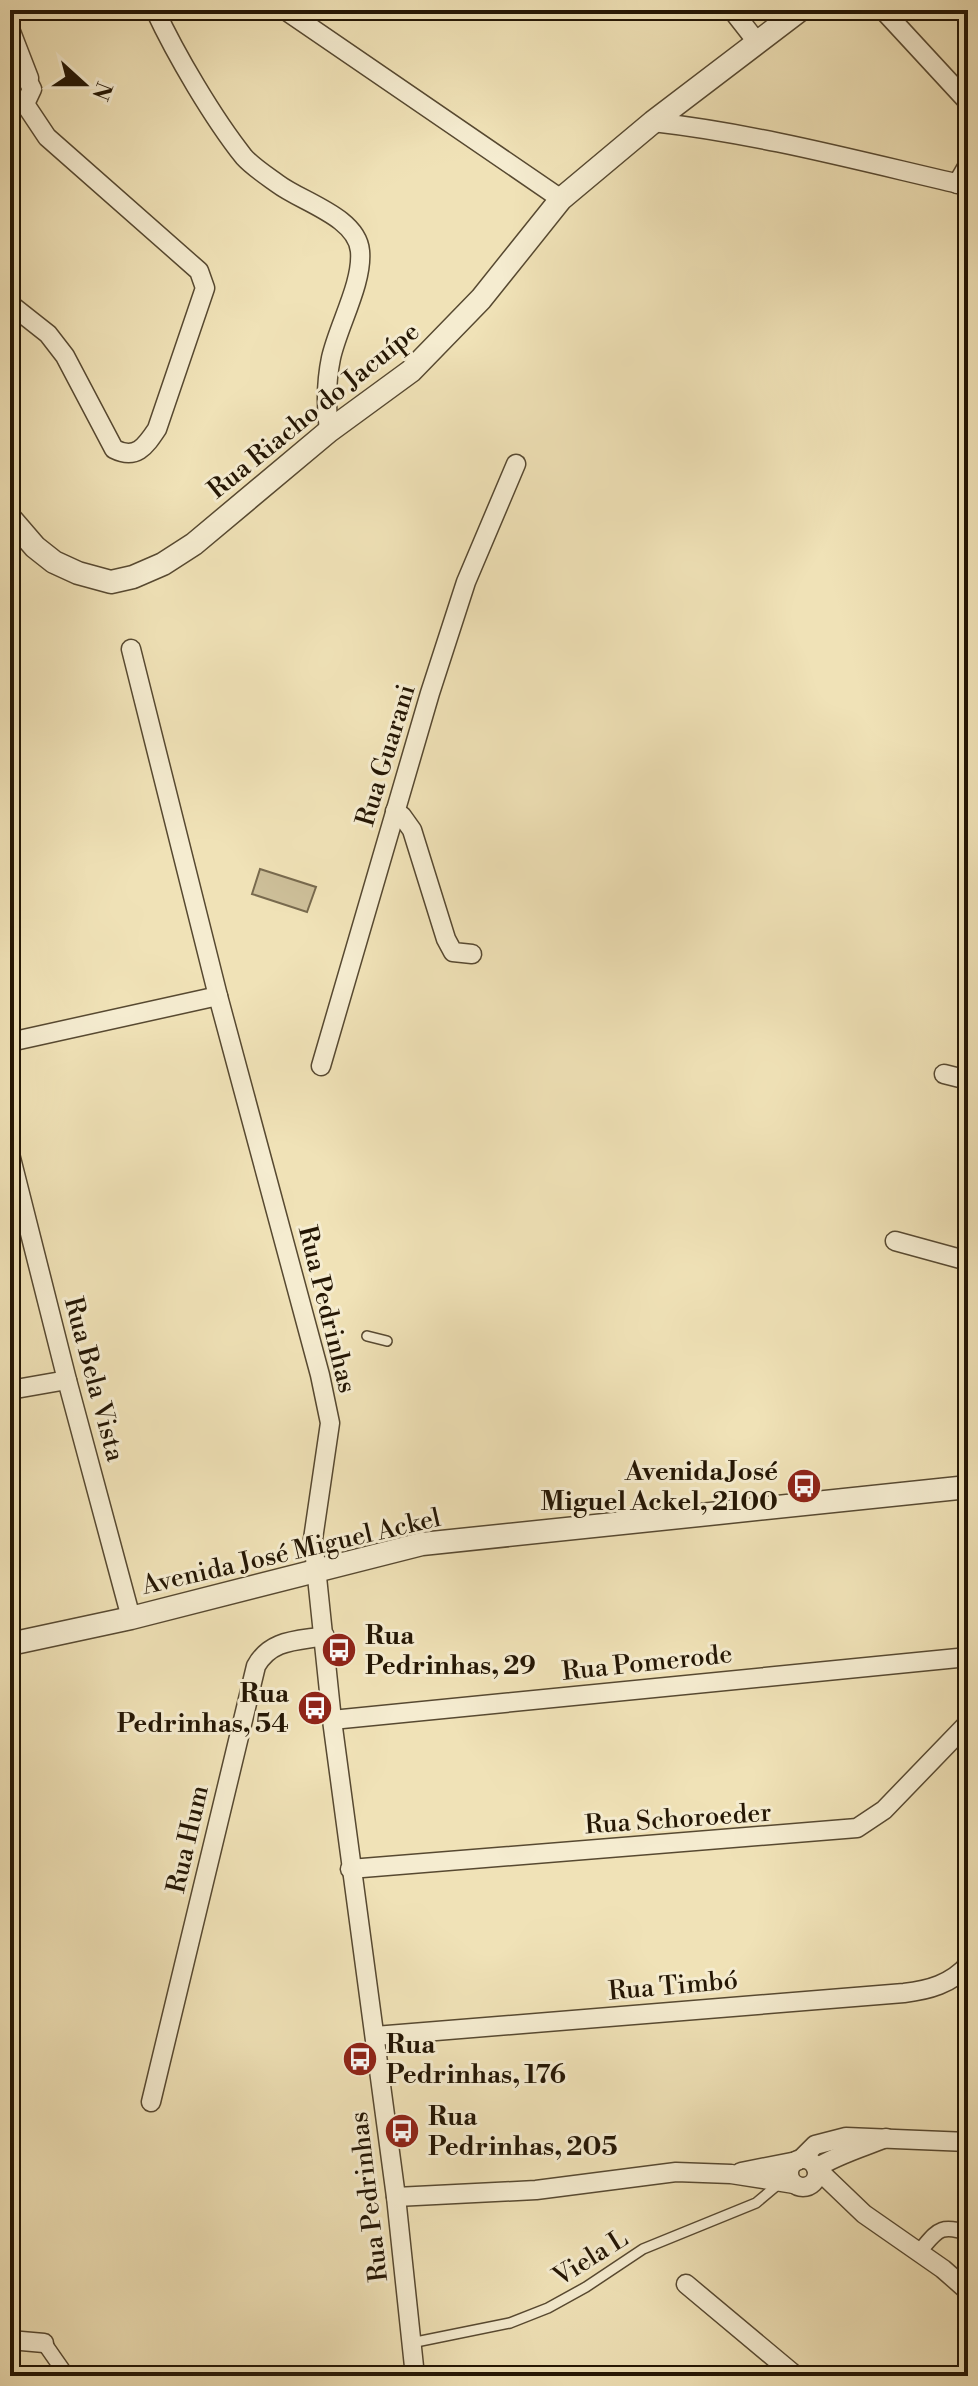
<svg xmlns="http://www.w3.org/2000/svg" width="978" height="2386" viewBox="0 0 978 2386" font-family="'Libre Bodoni',serif">
	<rect width="100%" height="100%" fill="#f0e2b7"/>
	<filter id="stains"><feTurbulence type="fractalNoise" baseFrequency=".0025" numOctaves="4"/><feColorMatrix values="0 0 0 0 .2 0 0 0 0 .09 0 0 0 0 .02 0 0 0 .5 -.17"/></filter>
	<radialGradient id="worn" r=".72"><stop offset=".6" stop-color="#630" stop-opacity="0"/><stop offset="1" stop-color="#630" stop-opacity=".3"/></radialGradient>
	<path fill="#cdbf99" stroke="#786a4e" stroke-width="2" d="M260,869L316,887L307,912L252,894Z"/>
	<g fill="none" stroke-linecap="round" stroke-linejoin="round">
		<g stroke="#574931" stroke-width="12">
			<g id="service">
				<path d="M367,1336L387,1341"/>
				<path d="M411,2343L510,2323L548,2308L586,2287L643,2249L756,2203L781,2182"/>
			</g>
		</g>
		<g stroke="#574931" stroke-width="17">
			<g id="pedestrian">
				<path d="M918,2253C937,2232 938,2223 968,2233"/>
				<path d="M44,2343L67,2376"/>
			</g>
		</g>
		<g stroke="#574931" stroke-width="21">
			<g id="minor">
				<path d="M155,10C176,55 213,118 244,157C253,167 267,176 278,184C302,202 357,217 360,251C363,283 338,326 331,358C326,382 326,407 329,431"/>
				<path d="M285,10L561,199"/>
				<path d="M732,10L757,42"/>
				<path d="M883,10L968,102"/>
				<path d="M10,29L29,78"/>
				<path d="M10,73L25,75L32,89L25,104L10,106"/>
				<path d="M653,122C760,134 863,162 968,186"/>
				<path d="M957,184L968,165"/>
				<path d="M10,304L48,334L65,356L114,449C136,460 145,447 157,429L205,288L199,271L47,137L25,104"/>
				<path d="M131,649L218,996L320,1375L330,1423L313,1539L332,1720L396,2197L415,2376"/>
				<path d="M395,811L402,816L412,830L446,939L453,952L472,954"/>
				<path d="M10,1042L218,996"/>
				<path d="M321,1066L430,693L466,582L516,464"/>
				<path d="M944,1074L968,1080"/>
				<path d="M10,1154L67,1380L131,1618"/>
				<path d="M895,1241L968,1261"/>
				<path d="M10,1390L67,1380"/>
				<path d="M332,1720L968,1657"/>
				<path d="M350,1869L857,1828L884,1810L968,1723"/>
				<path d="M375,2036L904,1993C929,1990 951,1984 968,1965"/>
				<path d="M151,2102L256,1666C271,1639 297,1641 325,1636"/>
				<path d="M886,2138C861,2148 839,2154 816,2168L864,2214L943,2269L968,2291"/>
				<path d="M801,2159L815,2145L846,2137L968,2142"/>
				<circle cx="803" cy="2173" r="14"/>
				<path d="M741,2172L797,2161"/>
				<path d="M396,2197L536,2190L676,2172L731,2174L794,2184"/>
				<path d="M686,2284L796,2376"/>
				<path d="M10,2340L44,2343"/>
			</g>
		</g>
		<g stroke="#574931" stroke-width="25">
			<g id="tertiary">
				<path d="M10,518L35,547L54,562L78,573L111,582L133,577L163,564L194,544L329,431L411,371L481,299L561,199L653,122L800,10"/>
				<path d="M10,1644L131,1618L422,1544L968,1487"/>
			</g>
		</g>
		<use href="#service" stroke="#f5ecd0" stroke-width="9"/>
		<use href="#pedestrian" stroke="#f5ecd0" stroke-width="14"/>
		<use href="#minor" stroke="#f5ecd0" stroke-width="18"/>
		<use href="#tertiary" stroke="#f5ecd0" stroke-width="22"/>
	</g>
	<defs>
		<g id="bus-disc" transform="scale(1.8)"><circle r="9.5" fill="#8f2418" stroke="#f5ecd0"/><path d="M-5-6H5V4H4V6H2V4H-2V6H-4V4H-5ZM-3.5-4V0h7V-4ZM-3.5 1.2v1.5H-2V1.2ZM2 1.2v1.5H3.5V1.2Z" fill="#fff"/></g>
	</defs>
	<g fill-rule="evenodd">
		<use href="#bus-disc" x="804" y="1486"/>
		<use href="#bus-disc" x="339" y="1650"/>
		<use href="#bus-disc" x="315" y="1708"/>
		<use href="#bus-disc" x="360" y="2059"/>
		<use href="#bus-disc" x="402" y="2131"/>
	</g>
	<g text-anchor="middle" stroke-width="6" stroke-linejoin="round" paint-order="stroke">
		<g font-size="26" fill="#241604" stroke="#f5ecd0">
			<text transform="translate(313 410) rotate(-39)" y="9">Rua Riacho do Jacuípe</text>
			<text transform="translate(385 755) rotate(-73)" y="9">Rua Guarani</text>
			<text transform="translate(328 1309) rotate(76)" y="9">Rua Pedrinhas</text>
			<text transform="translate(95 1379) rotate(75)" y="9">Rua Bela Vista</text>
			<text transform="translate(291 1551) rotate(-13)" y="9">Avenida José Miguel Ackel</text>
			<text transform="translate(647 1662) rotate(-6)" y="9">Rua Pomerode</text>
			<text transform="translate(678 1818) rotate(-4)" y="9">Rua Schoroeder</text>
			<text transform="translate(187 1839) rotate(-77)" y="9">Rua Hum</text>
			<text transform="translate(673 1985) rotate(-5)" y="9">Rua Timbó</text>
			<text transform="translate(368 2197) rotate(-97)" y="9">Rua Pedrinhas</text>
			<text transform="translate(590 2257) rotate(-32)" y="9">Viela L</text>
		</g>
		<g font-size="26" font-weight="bold" fill="#241604" stroke="#f5ecd0" text-anchor="start">
			<text x="778" y="1480" text-anchor="end">Avenida José<tspan x="778" dy="30">Miguel Ackel, 2100</tspan></text>
			<text x="365" y="1644">Rua<tspan x="365" dy="30">Pedrinhas, 29</tspan></text>
			<text x="289" y="1702" text-anchor="end">Rua<tspan x="289" dy="30">Pedrinhas, 54</tspan></text>
			<text x="386" y="2053">Rua<tspan x="386" dy="30">Pedrinhas, 176</tspan></text>
			<text x="428" y="2125">Rua<tspan x="428" dy="30">Pedrinhas, 205</tspan></text>
		</g>
	</g>
	<rect width="978" height="2386" fill="none" stroke="#f0e2b7" stroke-width="40"/>
	<rect x="12" y="12" width="954" height="2362" fill="none" stroke="#241604" stroke-width="4"/>
	<rect x="20" y="20" width="938" height="2346" fill="none" stroke="#241604" stroke-width="2"/>
	<g transform="translate(84 84) rotate(111)" stroke="#f5ecd0" stroke-width="6" paint-order="stroke">
	<path d="M0-6L14 30L0 20L-14 30Z" fill="#241604"/>
	<text y="-12" font-size="22" font-weight="bold" text-anchor="middle" fill="#241604">N</text>
	</g>
	<rect width="100%" height="100%" filter="url(#stains)"/>
	<rect width="100%" height="100%" fill="url(#worn)"/>
</svg>
